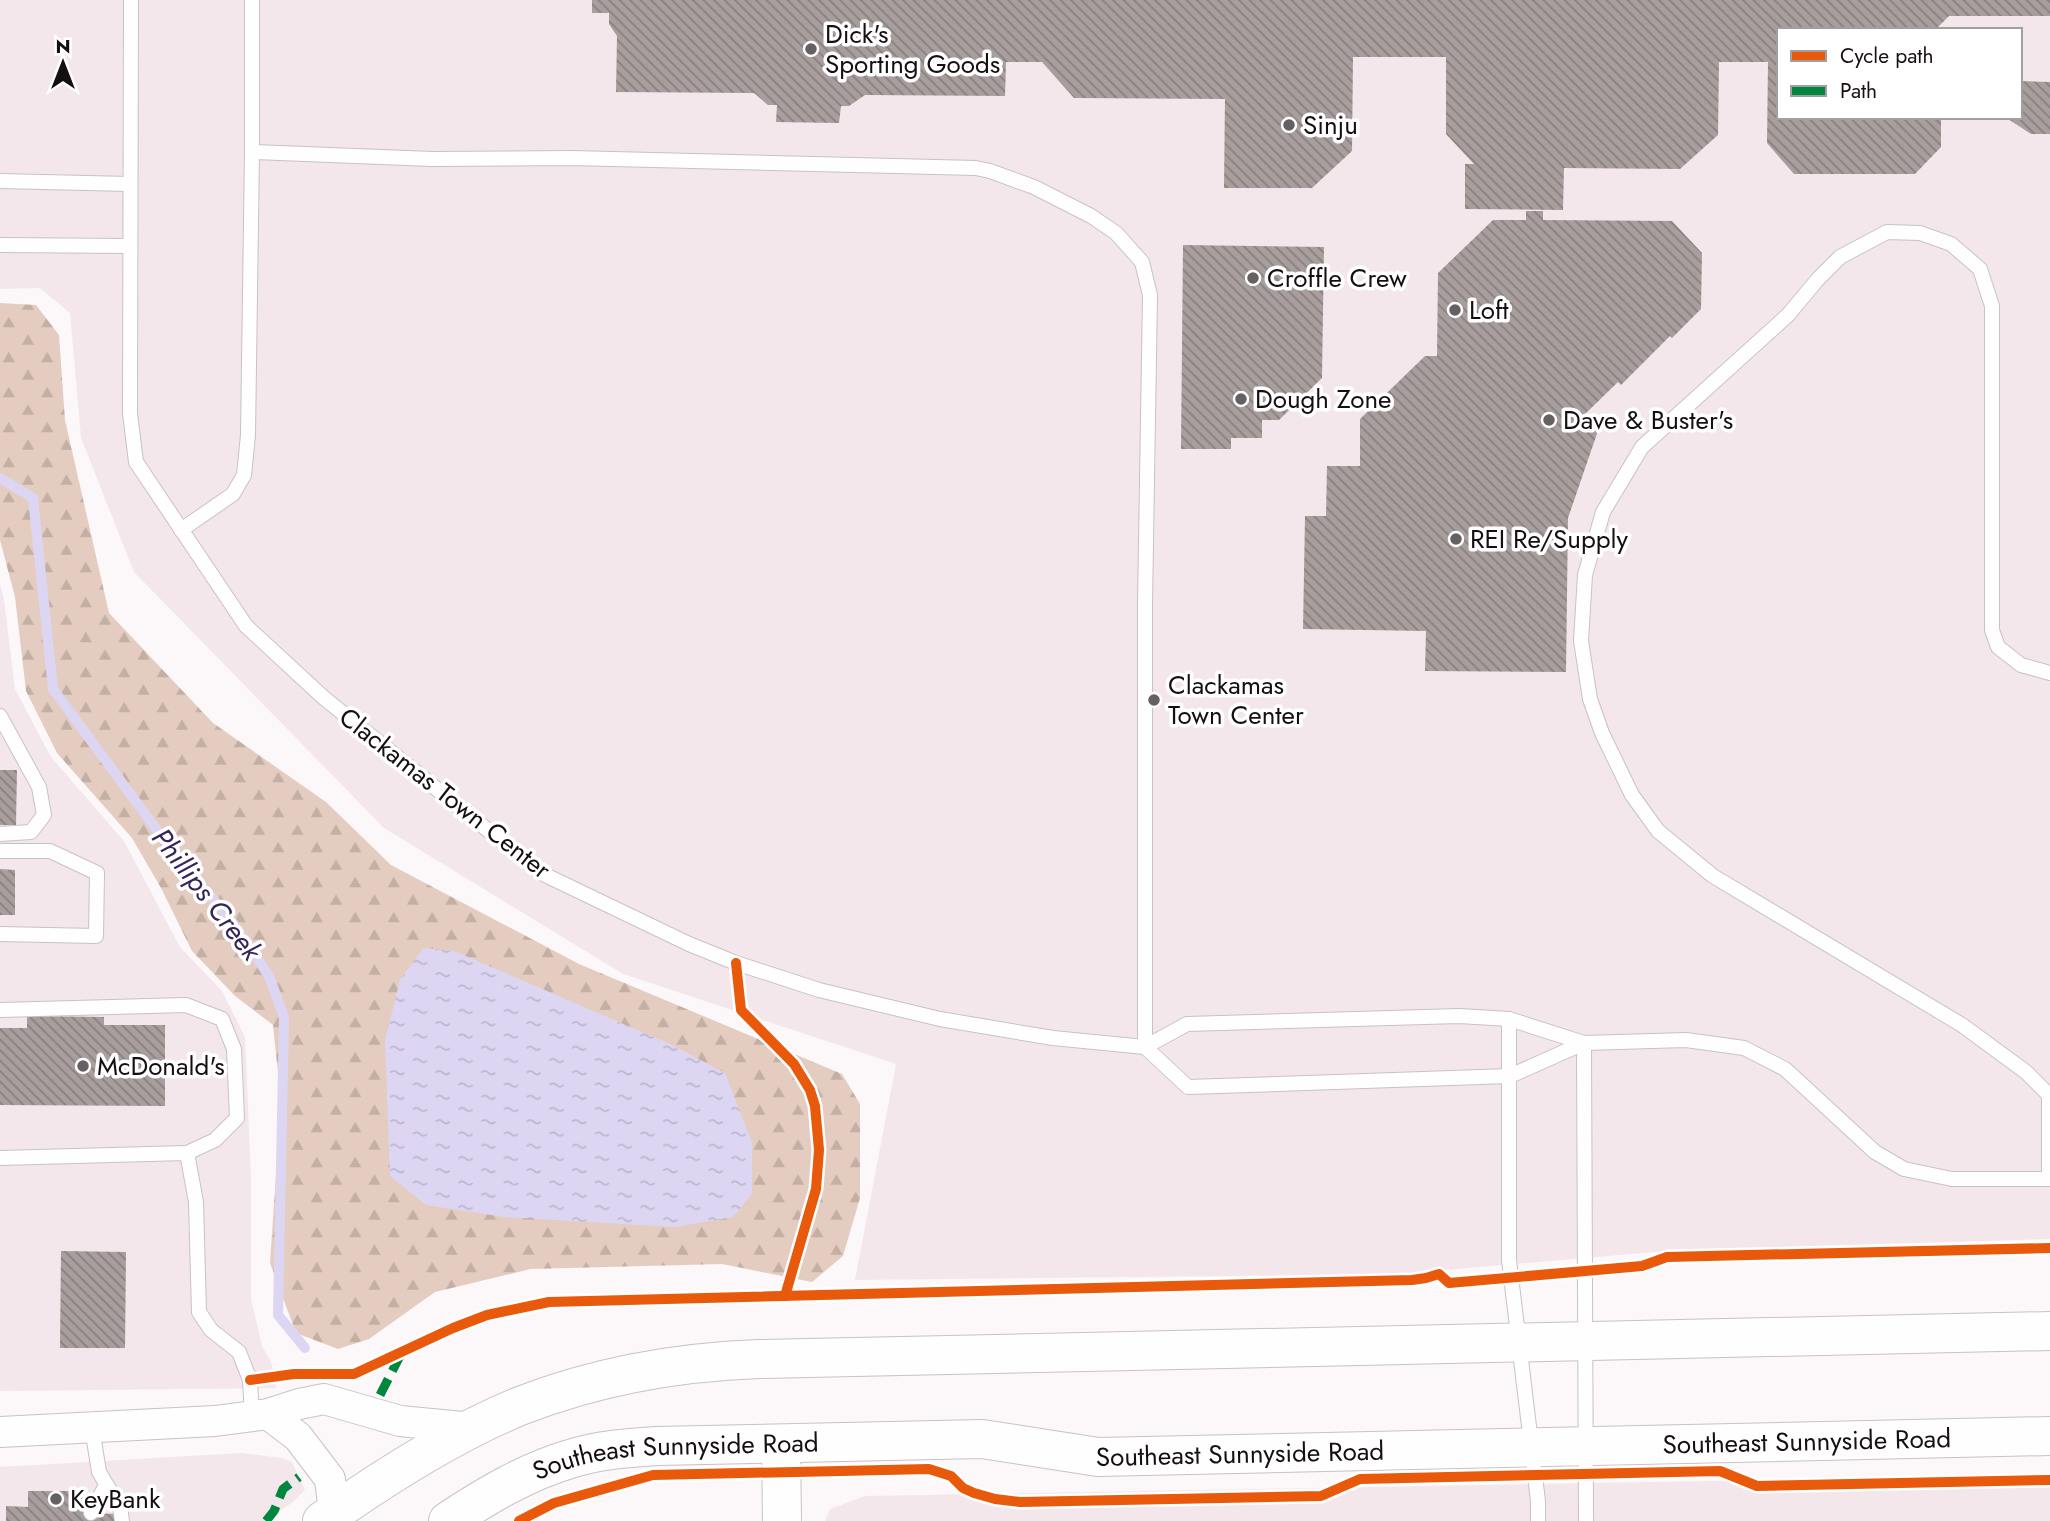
<svg xmlns="http://www.w3.org/2000/svg" width="2050" height="1521" viewBox="0 0 2050 1521" font-family="Jost,sans-serif">
	<defs>
		<pattern id="forest-firs" width="22" height="20" patternUnits="userSpaceOnUse" patternTransform="scale(1.75)"><rect width="22" height="20" fill="#e4cdc0"/><path d="M5 1l3.5 6h-7zM16 11l3.5 6h-7z" fill="#c3afa4"/></pattern>
		<pattern id="water-ripples" width="26" height="14" patternUnits="userSpaceOnUse" patternTransform="scale(1.75)"><rect width="26" height="14" fill="#ddd6f3"/><path d="M2 4q2-2 4 0t4 0M15 11q2-2 4 0t4 0" fill="none" stroke="#bdb6cf"/></pattern>
		<pattern id="building-back-hatch" width="6" height="6" patternUnits="userSpaceOnUse" patternTransform="scale(1.75)"><rect width="6" height="6" fill="#a89e9e"/><path d="M-1 5l2 2M0 0l6 6M5-1l2 2" fill="none" stroke="#887f7f"/></pattern>
	</defs>
	<rect width="100%" height="100%" fill="#fcf7f9"/>
	<g fill="#f4e7ec" fill-rule="evenodd">
		<path d="M0,0H2050V1239L1678,1250L1398,1274L855,1280L896,1064L623,974L384,828L134,572L81,438L70,313L40,288L0,289ZM1779,30H2020V117H1779Z"/>
		<path d="M0,584L4,600L15,689L51,757L124,841L180,947L222,991L245,1037L251,1177V1299L262,1346L271,1362L276,1388L0,1391Z"/>
		<path d="M241,1453L282,1458L292,1462L305,1490L293,1502L265,1521H0V1467Z"/>
		<path d="M2050,1475V1521H825L830,1509L865,1496Z"/>
	</g>
	<path fill="url(#forest-firs)" d="M0,303L36,305L59,335L65,420L109,613L213,723L326,802L391,865L579,964L842,1074L860,1104V1198L843,1256L812,1282L722,1264L531,1269L435,1292L369,1339L338,1349L296,1333L270,1263L281,1101L273,1025L235,996L192,951L161,888L132,838L57,753L26,691L15,597L0,540Z"/>
	<path fill="url(#water-ripples)" d="M423,948L454,951L670,1044L725,1073L752,1143V1194L733,1217L675,1227L504,1217L426,1205L390,1176L385,1040L400,980Z"/>
	<g fill="none" stroke-linecap="round" stroke-linejoin="round">
		<path stroke="#ddd6f3" stroke-width="10" d="M0,478L33,498L53,689L170,848L233,923L269,976L284,1017L278,1315L305,1348"/>
	</g>
	<g fill="url(#building-back-hatch)">
		<path d="M592,0H2050V16H1949L1935,30H1779V117H1941V147L1915,174H1794L1767,143L1768,62H1719L1718,135L1680,169L1564,168L1563,210L1465,209V164H1474L1446,134V57H1353L1352,151L1312,188H1224L1225,99L1074,98L1042,62H1006L1005,96L865,95L849,106H841L839,123L776,122L777,105H768L754,93L616,92L617,36L609,24V13H592Z"/>
		<path d="M2020,81L2050,82V134H2031L2005,117H2020Z"/>
		<path d="M1526,211H1543V220L1672,221L1702,253L1701,309L1672,338L1670,336L1621,385L1618,382L1583,416L1601,422L1568,518L1566,672L1425,671L1426,631L1303,629L1305,516H1326L1327,466H1360V419L1425,356H1437L1438,273L1493,220H1526Z"/>
		<path d="M1183,245L1324,247L1322,378L1279,420H1262V438H1231V449H1181Z"/>
		<path d="M0,770H17L16,825H0Z"/>
		<path d="M0,869L15,870V915H0Z"/>
		<path d="M27,1016L104,1017V1025H165V1106L0,1105V1028H27Z"/>
		<path d="M61,1251L126,1252L125,1348H60Z"/>
		<path d="M28,1491H83V1513L119,1514V1521H6V1506L28,1507Z"/>
	</g>
	<g fill="none" stroke-linecap="round" stroke-linejoin="round">
		<g stroke="#c8c2c4" stroke-width="16">
			<g id="lane">
				<path d="M131,0L130,413L136,462L246,626L324,698L541,873L689,944L736,963L819,990L940,1019L1053,1038L1145,1047L1187,1024L1459,1016L1509,1019L1584,1043L1686,1040L1744,1048L1785,1069L1875,1152L1904,1169L1952,1179H2050"/>
				<path d="M252,0V152L432,159L572,158L976,168L990,171L1034,187L1091,216L1116,233L1142,262L1150,295L1145,604V1047"/>
				<path d="M0,181L130,184"/>
				<path d="M0,245L129,246"/>
				<path d="M181,530L233,494L244,475L248,435L252,152"/>
				<path d="M0,716L39,787L44,815L31,832L0,834"/>
				<path d="M0,851H50L97,873L96,936L0,934"/>
				<path d="M0,1010L186,1005L222,1019L234,1049L237,1118L215,1140L187,1153"/>
				<path d="M1509,1019V1260L1538,1501V1521"/>
				<path d="M1584,1043L1586,1521"/>
				<path d="M1145,1047L1188,1087L1510,1076L1584,1043"/>
				<path d="M0,1158L187,1153L196,1202L199,1312L211,1330L239,1352L250,1380L252,1416"/>
				<path d="M2049,1179V1095L2026,1072L1962,1025L1713,876L1658,831L1632,795L1602,733L1590,699L1581,641L1585,575L1603,512L1642,447L1788,315L1818,279L1840,257L1887,232L1920,233L1951,244L1980,269L1992,306V630L1998,647L2021,665L2050,673"/>
				<path d="M92,1428L99,1472L120,1507L122,1521"/>
				<path d="M91,1513L106,1485"/>
			</g>
		</g>
		<g stroke="#c8c2c4" stroke-width="32">
			<g id="street">
				<path d="M268,1414L298,1437L330,1479L334,1512"/>
				<path d="M0,1432L215,1421L268,1414L299,1404L324,1399L400,1421L473,1428"/>
			</g>
		</g>
		<g stroke="#c8c2c4" stroke-width="40">
			<path id="secondary" d="M781,1444L782,1521"/>
		</g>
		<g stroke="#c8c2c4" stroke-width="40">
			<g id="primary">
				<path d="M322,1521C380,1480 454,1433 520,1406C597,1376 677,1362 759,1359L2050,1331"/>
				<path id="s1" d="M448,1521C486,1496 526,1472 570,1459C598,1450 627,1448 657,1446L982,1439L1098,1457L2050,1436"/>
			</g>
		</g>
		<use href="#lane" stroke="#fffefe" stroke-width="14"/>
		<use href="#street" stroke="#fffefe" stroke-width="30"/>
		<use href="#secondary" stroke="#fffefe" stroke-width="38"/>
		<use href="#primary" stroke="#fffefe" stroke-width="38"/>
		<g stroke="#00873e" stroke-width="9" stroke-dasharray="18 9" stroke-linecap="butt">
			<path d="M380,1395L402,1352"/>
			<path d="M266,1521L274,1511L283,1489L299,1477"/>
		</g>
		<g stroke="#fff" stroke-width="15">
			<g id="cycleway">
				<path d="M736,963L741,1010L794,1064L810,1090L815,1106L819,1150L816,1189L785,1296"/>
				<path d="M250,1380L294,1374H354L453,1328L487,1315L549,1302L1412,1280L1426,1278L1439,1274L1449,1283L1642,1266L1667,1257L2050,1248"/>
				<path d="M519,1521L554,1503L653,1475L929,1469L951,1476L963,1488L974,1493L995,1499L1020,1502L1321,1496L1360,1479L1720,1471L1757,1486L2050,1480"/>
			</g>
		</g>
		<use href="#cycleway" stroke="#e8590c" stroke-width="10"/>
	</g>
	<g fill="#666063" stroke="#fff" stroke-width="2.5">
		<circle cx="811" cy="49" r="7"/>
		<circle cx="1289" cy="125" r="7"/>
		<circle cx="1253" cy="278" r="7"/>
		<circle cx="1455" cy="310" r="7"/>
		<circle cx="1241" cy="399" r="7"/>
		<circle cx="1549" cy="420" r="7"/>
		<circle cx="1456" cy="539" r="7"/>
		<circle cx="1154" cy="700" r="7"/>
		<circle cx="83" cy="1066" r="7"/>
		<circle cx="56" cy="1499" r="7"/>
	</g>
	<g text-anchor="middle" stroke-width="7" stroke-linejoin="round" paint-order="stroke">
		<g font-size="26" fill="#160f12" stroke="#fff" text-anchor="start">
			<text x="825" y="43">Dick's<tspan x="825" dy="30">Sporting Goods</tspan></text>
			<text x="1303" y="134">Sinju</text>
			<text x="1267" y="287">Croffle Crew</text>
			<text x="1469" y="319">Loft</text>
			<text x="1255" y="408">Dough Zone</text>
			<text x="1563" y="429">Dave &amp; Buster's</text>
			<text x="1470" y="548">REI Re/Supply</text>
			<text x="1168" y="694">Clackamas<tspan x="1168" dy="30">Town Center</tspan></text>
			<text x="97" y="1075">McDonald's</text>
			<text x="70" y="1508">KeyBank</text>
		</g>
		<g font-size="26" fill="#160f12" stroke="#fff">
			<text transform="translate(445 793) rotate(38)" y="9">Clackamas Town Center</text>
			<text dy="9" stroke="none"><textPath href="#s1" startOffset="1377">Southeast Sunnyside Road</textPath></text>
			<text dy="9" stroke="none"><textPath href="#s1" startOffset="810">Southeast Sunnyside Road</textPath></text>
			<text dy="9" stroke="none"><textPath href="#s1" startOffset="243">Southeast Sunnyside Road</textPath></text>
		</g>
		<g font-size="28" font-style="italic" fill="#352659" stroke="#fff">
			<text transform="translate(207 894) rotate(52)" y="10">Phillips Creek</text>
		</g>
	</g>
	<rect x="1777" y="28" width="245" height="91" fill="#ffffff" stroke="#a29fa0" stroke-width="2"/>
	<rect x="1791" y="51" width="35" height="10" fill="#e8590c" stroke="#a29fa0" stroke-width="2"/>
	<text x="1840" y="63" font-size="21" fill="#160f12">Cycle path</text>
	<rect x="1791" y="86" width="35" height="10" fill="#00873e" stroke="#a29fa0" stroke-width="2"/>
	<text x="1840" y="98" font-size="21" fill="#160f12">Path</text>
	<g transform="translate(63 63)" stroke="#ffffff" stroke-width="5" paint-order="stroke">
	<path d="M0-5L12 26L0 18L-12 26Z" fill="#160f12"/>
	<text y="-10" font-size="19" font-weight="bold" text-anchor="middle" fill="#160f12">N</text>
	</g>
</svg>
